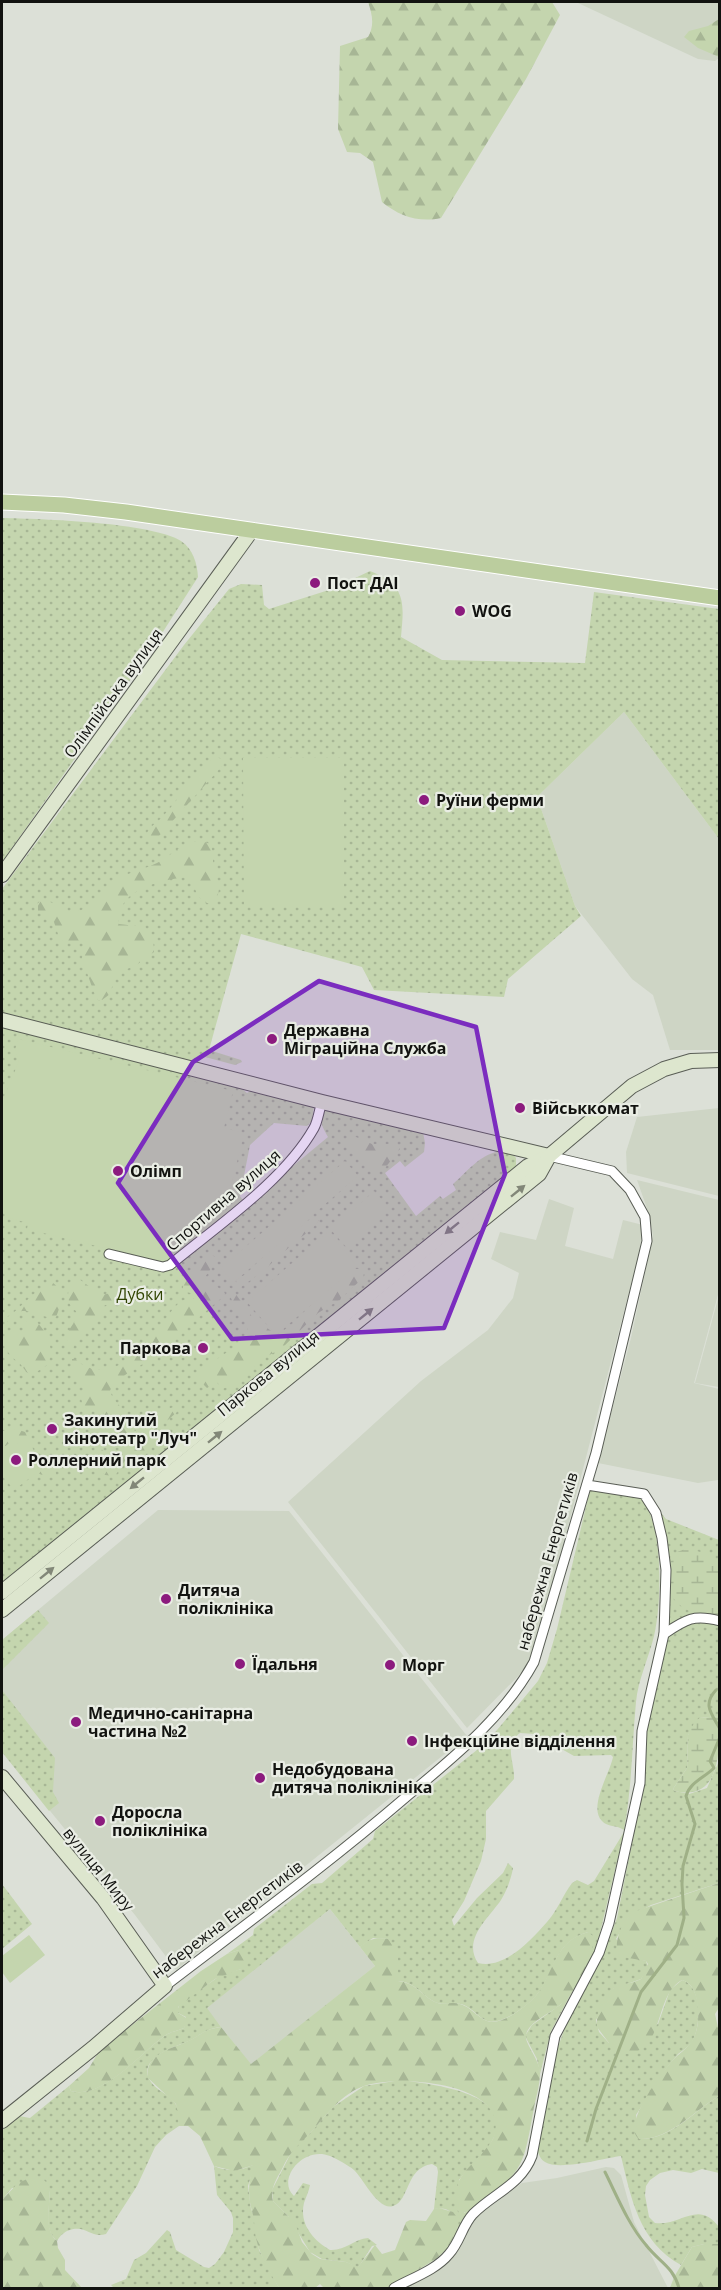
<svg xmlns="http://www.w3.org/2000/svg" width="721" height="2290" viewBox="0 0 721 2290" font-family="'Open Sans',sans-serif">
	<defs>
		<pattern id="green-dots" width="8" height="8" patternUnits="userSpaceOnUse" patternTransform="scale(1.5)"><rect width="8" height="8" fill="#c4d5ae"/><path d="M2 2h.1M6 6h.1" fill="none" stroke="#a7b695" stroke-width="1.8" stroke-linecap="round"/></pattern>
		<pattern id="forest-firs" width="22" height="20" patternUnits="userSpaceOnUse" patternTransform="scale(1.5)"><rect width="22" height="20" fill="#c4d5ae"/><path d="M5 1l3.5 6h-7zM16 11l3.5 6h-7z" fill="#a7b695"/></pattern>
		<pattern id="wetland-marsh" width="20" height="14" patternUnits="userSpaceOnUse" patternTransform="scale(1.5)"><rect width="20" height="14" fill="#c4d5ae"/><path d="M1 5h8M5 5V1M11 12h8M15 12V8" fill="none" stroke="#a7b695"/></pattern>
	</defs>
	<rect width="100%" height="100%" fill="#dce0d7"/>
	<g fill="#ced5c5">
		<path d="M579,2H719V58L715,61L698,59L578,3Z"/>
		<path d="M624,712L719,839V1050H670L653,995L632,979L575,906L537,797Z"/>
		<path d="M719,1108V1196L627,1173L626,1152L637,1117Z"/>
		<path d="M637,1180L719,1200V1291L694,1383L719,1389V1479L718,1480L698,1483L598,1463L631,1338L653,1236L649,1214Z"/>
		<path d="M549,1199L574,1208L565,1246L613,1259L623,1220L643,1225L639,1254L533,1661L467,1728L288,1502L421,1381L488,1330L513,1298L519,1273L491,1259L500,1232L536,1240Z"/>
		<path d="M719,1295L720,1387H719L695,1383Z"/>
		<path d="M158,1510L289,1511L467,1736L176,1970L135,1915L2,1752V1640Z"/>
		<path d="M330,1909L375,1966L251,2065L206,2008Z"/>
		<path d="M606,2167L614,2168L621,2175L634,2222L668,2288H399L433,2271L475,2218L522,2183L557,2178Z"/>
	</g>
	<g fill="url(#green-dots)">
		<path d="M2,518C42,519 149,522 181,541C193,549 197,563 198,577L150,652L2,862Z"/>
		<path d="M370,571C407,585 404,604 401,637L442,660L585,663L594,592L719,609V839L624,712L537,797L575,906L581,916L508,979L504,997L374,990L362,967L241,934L209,1050L241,1060L242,1062L235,1065L205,1057L197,1062L2,1014V889L184,645L229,589L241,584L262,585L264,605L269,609L332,589Z"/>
		<path d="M2,1027L235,1083L247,1093L254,1089L260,1090L263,1094L314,1106L312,1121L307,1126L274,1123L250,1145L240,1196L246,1205L328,1137C322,1126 316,1117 327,1106L423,1132L425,1143L424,1152L405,1167L400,1161L385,1173L416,1216L440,1196L443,1199L456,1190L453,1184C470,1169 487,1145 512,1153L516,1158V1169L2,1586Z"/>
		<path d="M590,1490L640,1497C664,1522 662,1603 654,1636C649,1657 638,1680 636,1702C632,1744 632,1788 624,1830C617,1825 607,1827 602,1821C588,1807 610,1773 613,1757L611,1755L574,1756L535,1734L520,1733C503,1745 515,1762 514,1779L486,1811V1839L481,1861L464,1901L452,1920L454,1926L477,1898L503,1873L508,1863L513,1868C511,1879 507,1890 501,1900C489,1918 462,1939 478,1963C504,1970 531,1940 547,1922C557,1911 563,1895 572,1883L577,1880L588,1885L594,1881L624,1832L599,1937L594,1954L586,1967L590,1956L588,1932C552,1943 556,1973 535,1997C526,2007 500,2026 487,2021C478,2017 473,2009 464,2005C453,2001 443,2007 433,2001C420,1993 414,1982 398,1981L388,1939L373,1938L360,1947L330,1909L207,2008L221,2027C200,2030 201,2037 184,2043C170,2048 136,2061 151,2082C157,2091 169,2094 175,2103C179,2109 179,2119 179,2126L166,2135L155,2147L137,2186L106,2234C90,2239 86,2223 67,2231C62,2234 60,2236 57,2241C42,2228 51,2208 49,2190L12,2188L2,2200V2130L19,2116L30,2118L69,2086L71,2091C101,2100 140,2054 163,2037C169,2032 177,2031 184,2028L186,2017L178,2013V2008L180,2004L221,1975L241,1969L239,1950L227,1954L253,1935L254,1929L312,1884L322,1883L373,1839L375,1831L487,1742L538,1681L547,1663L557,1629Z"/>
		<path d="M654,1504L666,1519L719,1540V1716L700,1718L688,1735L687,1768L673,1789L675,1791L689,1794L707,1788L719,1761V1883L651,1905L628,1918L616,1939L639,1959L646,1961L648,1967L641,1979L613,1989L596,2020L599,2032L609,2043L658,2024L670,1990L682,1980C703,1986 701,2027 692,2042C688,2047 683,2050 678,2054C662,2072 649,2095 636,2115L639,2139C671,2140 695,2110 719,2096V2173L702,2169L691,2173L673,2170L660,2173L650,2180L646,2186L645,2195L649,2217L655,2223C682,2226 698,2199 719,2227V2244H704L692,2247L681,2265C639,2242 631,2198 621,2156C605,2158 559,2171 545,2162C541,2160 539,2155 537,2150L557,2050L568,2019L602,1957L617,1918L633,1838L642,1785L643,1746L660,1651L665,1600Z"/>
		<path d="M38,1610L49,1623L2,1670V1640Z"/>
		<path d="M2,1690L55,1758L53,1792L59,1803L49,1811L2,1752Z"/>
		<path d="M2,1884L32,1924L2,1949Z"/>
		<path d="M574,1988L551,2031L540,2074L537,2059L525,2036L532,2025L560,2005Z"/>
		<path d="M401,2080C428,2084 519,2092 492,2141C484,2156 469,2166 459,2180L464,2213L471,2209L458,2230C459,2214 449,2206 434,2209L438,2172L437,2167L432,2164C405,2168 410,2201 393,2206C378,2211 363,2178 354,2170C348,2165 337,2159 330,2156C303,2145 276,2180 294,2196L303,2183L310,2185C309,2191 306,2197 304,2203C299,2224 313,2240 330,2250C345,2251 354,2239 368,2238L377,2245L372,2246L358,2268L346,2262L322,2259L310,2252L288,2216L273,2201L272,2190L294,2147L310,2133L333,2107L364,2086Z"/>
		<path d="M255,2164L248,2186L251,2209L254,2216L259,2250L279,2288H114L111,2285L126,2279L134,2260L146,2253L167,2230L170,2232L176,2250L204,2267L209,2268L215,2264L224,2252L233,2232V2218L231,2212L217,2195L214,2166C227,2172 242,2171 255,2164Z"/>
	</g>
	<g fill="url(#forest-firs)">
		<path d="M368,2H552L560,15L526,79L441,218C419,223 399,216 382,202L373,162L360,153L347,152L338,129L340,46L368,37C375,25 372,14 368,2Z"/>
		<path d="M719,19V57L698,48L684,37L689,31L708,26Z"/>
		<path d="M216,757L225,760L223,765L159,836L154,839L147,840L146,835C150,825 159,822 165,814C180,798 198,768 216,757Z"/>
		<path d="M202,841L210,844C214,851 212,859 214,868C217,882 225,893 210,904C198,901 196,891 192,881L185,877C159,881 116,889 119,924L145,927L153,938L154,952L135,966L116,973L110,994L102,1000H98L93,990L82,958L85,943H69L60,940L54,922L38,911V903L42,900C57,901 61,914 75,912C93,908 105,890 119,879C131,871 145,869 157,863C172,855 185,841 202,841Z"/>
		<path d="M348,1136L356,1137L372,1144H396L400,1149L385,1168L377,1172L349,1144Z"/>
		<path d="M315,1217L319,1220L312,1229L296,1241L262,1272L241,1287H237L236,1280L249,1272L266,1255L280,1246L307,1221Z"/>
		<path d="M212,1255L218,1259L205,1277L225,1293L224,1296L146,1362L125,1375L110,1390C112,1401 122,1407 129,1416C132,1421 131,1426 135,1431L164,1410L174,1407L177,1412L153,1433L143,1457L137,1460L128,1456L115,1476L105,1475L99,1469L92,1452L100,1448L114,1459L123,1454L113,1439L98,1434L93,1428L84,1426L86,1421H102L104,1413L100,1409L88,1410L83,1406L81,1398L84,1388L72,1373V1359H75C109,1389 141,1350 162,1324C168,1316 175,1304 184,1300C187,1299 191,1299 194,1299V1294L183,1291C181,1279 200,1257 212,1255Z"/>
		<path d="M353,1269H359L364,1273L363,1278L338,1301L318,1313L282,1348L264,1358L233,1385L222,1389L217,1382L207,1388L199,1380L198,1376C212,1357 237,1352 248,1330C245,1313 230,1306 228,1287L232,1289L253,1318L277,1335L298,1320Z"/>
		<path d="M74,1279H79L101,1295L112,1293L125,1288L144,1304L147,1314H143L128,1305H105L98,1317L78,1337L72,1350L69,1351L66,1347L69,1330L77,1318L76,1311C66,1304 68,1295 69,1283Z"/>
		<path d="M53,1283C64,1290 61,1306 56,1317C43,1320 30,1306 16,1313L13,1322H6V1318C22,1308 36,1287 53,1283Z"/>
		<path d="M27,1321L37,1322C47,1333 56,1350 47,1365L32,1375L28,1373C24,1370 22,1365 18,1362C8,1354 0,1345 7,1332L24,1333L23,1323Z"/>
		<path d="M16,1429L25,1432L34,1451L55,1468L56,1475C38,1482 18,1457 6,1446H2V1431Z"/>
		<path d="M719,1883L720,2006L715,2014L719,2032V2096C695,2110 670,2140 639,2139C621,2126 661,2074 672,2061C678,2054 687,2049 692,2041C700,2028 699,2011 696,1997C694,1989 690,1982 682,1980C653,1996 666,2051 626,2054L609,2043L597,2027C596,2012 603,1992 618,1986C626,1983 634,1983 641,1979L648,1964L646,1961L623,1957L617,1953C615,1938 622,1919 636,1911Z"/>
		<path d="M588,1932L593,1936C594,1960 576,1994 556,2008C547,2015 529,2022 526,2035C524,2043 540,2060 540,2073C540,2086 535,2100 533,2113C524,2162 524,2171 483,2201C476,2206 468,2214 459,2213C444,2178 477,2165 493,2139C515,2082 397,2074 364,2086C341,2094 327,2115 312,2131C299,2145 292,2149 283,2167C278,2177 269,2189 273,2201L295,2223L302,2242L312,2254L320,2259L346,2262L358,2267L375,2245L382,2254L395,2250L406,2222L410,2220L426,2221L434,2209L439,2208L453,2212L459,2220L457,2232L451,2245L436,2259L388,2288H324L320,2284L315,2288H279C271,2274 261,2258 257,2242C254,2233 255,2223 253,2215C248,2197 247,2184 254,2165L234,2171L214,2166L200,2136L188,2126H179L176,2104L148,2078C144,2055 170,2049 186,2042C203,2035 200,2030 221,2027L251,2064L375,1966L360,1947C369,1939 376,1937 388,1939L398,1953V1981C415,1983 420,1993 433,2001C443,2007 451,2001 460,2004C471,2007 477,2017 487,2021C501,2027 530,2004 538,1993C555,1969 555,1941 588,1932Z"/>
		<path d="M239,1950L247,1955L248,1959L241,1969L215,1979L178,2007V2013L188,2019L184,2028C177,2031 169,2032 163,2037C140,2054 102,2100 71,2091L69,2086L89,2068L98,2053L118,2036L201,1971L227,1954Z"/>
		<path d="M34,2176C65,2180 36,2222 57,2241L58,2248L65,2260V2270L82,2288H2V2200L18,2183Z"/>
		<path d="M704,2244H719V2288H670L674,2277L692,2247Z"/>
	</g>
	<g fill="url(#wetland-marsh)">
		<path d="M688,1548L706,1554L719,1564V1616C699,1615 683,1613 671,1595V1561L677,1552Z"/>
		<path d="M719,1716C720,1750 721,1802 675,1791L673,1789L687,1768L688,1735L695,1721L700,1718Z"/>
	</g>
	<g fill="#c4d5ae">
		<path d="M243,758H344V905H244Z"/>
		<path d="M18,1039L233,1091L224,1128L244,1133L224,1216L166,1263L27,1229L28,1223L9,1218L2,1208V1102L19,1061L15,1050Z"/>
		<path d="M345,1161L358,1176L233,1283L221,1268Z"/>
		<path d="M374,1191L390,1209L347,1248L331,1230Z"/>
		<path d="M328,1232L357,1266L276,1335L247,1302Z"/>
		<path d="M14,1439L39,1471L14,1490L2,1475V1449Z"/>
		<path d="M29,1935L45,1955L10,1983L2,1972V1956Z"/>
	</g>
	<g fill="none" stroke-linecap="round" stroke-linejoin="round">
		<g stroke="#9fb087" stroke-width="3">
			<path d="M716,1690C702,1705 712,1714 720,1729"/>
			<path d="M587,2141L596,2109L641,1992L677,1945L684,1918L682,1884L683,1866L695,1824L686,1796C690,1782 704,1778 714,1768L710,1761L720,1737"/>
			<path d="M605,2172C617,2196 628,2224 646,2245C659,2262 673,2266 679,2288"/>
		</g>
		<g stroke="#595d55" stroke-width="11">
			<g id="street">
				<path d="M109,1254L163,1267L170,1265C217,1226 284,1181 314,1128C318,1121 319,1110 322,1102"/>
				<path d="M664,1634C686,1619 694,1614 720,1621"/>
				<path d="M165,1986C246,1924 328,1864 406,1797C454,1757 504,1717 534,1662L596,1453L647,1241L645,1217L630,1190L612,1171L549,1156"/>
				<path d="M394,2288C412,2278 436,2270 449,2254C460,2242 462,2226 473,2214C494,2193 521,2185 532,2156L555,2036L599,1953L609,1923L640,1783L642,1731L664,1634L666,1570L662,1538L656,1513L644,1494L587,1485"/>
			</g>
		</g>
		<g stroke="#595d55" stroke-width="16">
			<g id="secondary">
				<path d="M2,875L252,530"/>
				<path d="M2,1020L322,1102L549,1156"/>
				<path d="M2,1592L528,1166L549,1156L632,1086L664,1069L691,1061L720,1060"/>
				<path d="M2,1610L539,1174L549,1156"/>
				<path d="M2,1777L103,1898L165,1986L93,2048L2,2121"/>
			</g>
		</g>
		<g stroke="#fff" stroke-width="17">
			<path id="primary" d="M2,502L64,505L126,512L720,598"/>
		</g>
		<use href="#street" stroke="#fff" stroke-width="9"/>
		<use href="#secondary" stroke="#dde6ce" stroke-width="14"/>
		<use href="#primary" stroke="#bbcd9e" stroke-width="15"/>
	</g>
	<defs><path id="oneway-solid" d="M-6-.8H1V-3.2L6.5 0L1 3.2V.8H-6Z" transform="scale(1.5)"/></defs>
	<g fill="#828778">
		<use href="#oneway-solid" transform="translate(518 1191) rotate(-39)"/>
		<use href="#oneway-solid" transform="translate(452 1228) rotate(141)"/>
		<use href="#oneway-solid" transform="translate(366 1314) rotate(-39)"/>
		<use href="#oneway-solid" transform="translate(215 1437) rotate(-39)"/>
		<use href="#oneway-solid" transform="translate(137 1483) rotate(141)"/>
		<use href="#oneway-solid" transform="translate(47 1573) rotate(-39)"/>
	</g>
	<path fill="#7b2cbf" fill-opacity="0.2" stroke="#7b2cbf" stroke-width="4.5" stroke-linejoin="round" d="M319,981L476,1027L505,1174L444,1328L232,1339L118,1183L193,1062Z"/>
	<g fill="#8c1b7e" stroke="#e9ede4" stroke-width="2">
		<circle cx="315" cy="583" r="6"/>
		<circle cx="460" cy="611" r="6"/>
		<circle cx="424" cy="800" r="6"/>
		<circle cx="272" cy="1039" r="6"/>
		<circle cx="520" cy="1108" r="6"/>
		<circle cx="118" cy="1171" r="6"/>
		<circle cx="203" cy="1348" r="6"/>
		<circle cx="52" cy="1429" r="6"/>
		<circle cx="16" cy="1460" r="6"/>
		<circle cx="166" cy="1599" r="6"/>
		<circle cx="240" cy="1664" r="6"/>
		<circle cx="390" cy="1665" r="6"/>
		<circle cx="76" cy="1722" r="6"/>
		<circle cx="412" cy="1741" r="6"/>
		<circle cx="260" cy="1778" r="6"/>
		<circle cx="100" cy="1821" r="6"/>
	</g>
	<g text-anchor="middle" stroke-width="4.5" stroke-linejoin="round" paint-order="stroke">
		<g font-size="16" font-weight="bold" fill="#121310" stroke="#e9ede4" text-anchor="start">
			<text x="327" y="589">Пост ДАІ</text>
			<text x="472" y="617">WOG</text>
			<text x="436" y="806">Руїни ферми</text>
			<text x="284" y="1036">Державна<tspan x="284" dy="18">Міграційна Служба</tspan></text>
			<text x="532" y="1114">Військкомат</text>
			<text x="130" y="1177">Олімп</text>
			<text x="191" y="1354" text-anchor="end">Паркова</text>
			<text x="64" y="1426">Закинутий<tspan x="64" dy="18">кінотеатр "Луч"</tspan></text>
			<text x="28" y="1466">Роллерний парк</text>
			<text x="178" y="1596">Дитяча<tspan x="178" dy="18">поліклініка</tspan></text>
			<text x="252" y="1670">Їдальня</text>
			<text x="402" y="1671">Морг</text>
			<text x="88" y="1719">Медично-санітарна<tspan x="88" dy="18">частина №2</tspan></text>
			<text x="424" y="1747">Інфекційне відділення</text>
			<text x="272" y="1775">Недобудована<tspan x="272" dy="18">дитяча поліклініка</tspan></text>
			<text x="112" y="1818">Доросла<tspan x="112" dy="18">поліклініка</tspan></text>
		</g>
		<g font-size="16" fill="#121310" stroke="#e9ede4">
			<text transform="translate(113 693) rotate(-54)" y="6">Олімпійська вулиця</text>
			<text transform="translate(223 1200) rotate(-41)" y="6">Спортивна вулиця</text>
			<text transform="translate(268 1373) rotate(-39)" y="6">Паркова вулиця</text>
			<text transform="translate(547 1561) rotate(-74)" y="6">набережна Енергетиків</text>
			<text transform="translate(99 1869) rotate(51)" y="6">вулиця Миру</text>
			<text transform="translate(227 1919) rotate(-37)" y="6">набережна Енергетиків</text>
		</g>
		<g font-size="16" fill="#304401" stroke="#e9ede4">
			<text x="140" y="1300">Дубки</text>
		</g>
	</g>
	<rect width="721" height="2290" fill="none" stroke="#121310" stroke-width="6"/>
</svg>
